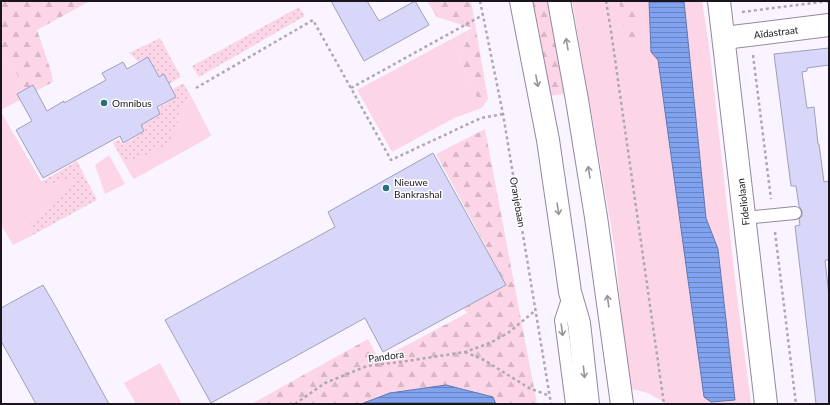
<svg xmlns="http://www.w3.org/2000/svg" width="830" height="405" viewBox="0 0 830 405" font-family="Lato,sans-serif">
	<defs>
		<pattern id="forest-firs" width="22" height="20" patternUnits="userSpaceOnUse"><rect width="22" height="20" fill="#fcd6e7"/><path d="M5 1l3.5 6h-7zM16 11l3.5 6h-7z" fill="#d7b7c6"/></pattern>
		<pattern id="garden-dots" width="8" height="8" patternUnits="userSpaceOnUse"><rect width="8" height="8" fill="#fcd6e7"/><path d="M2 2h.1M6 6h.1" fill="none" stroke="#d7b7c6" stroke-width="1.8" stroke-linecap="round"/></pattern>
		<pattern id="water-rules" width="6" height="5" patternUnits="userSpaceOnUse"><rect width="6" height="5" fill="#80a2ef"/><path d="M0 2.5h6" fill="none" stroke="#6883c1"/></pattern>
	</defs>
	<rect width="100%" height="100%" fill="#f9f4ff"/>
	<g fill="#fcd6e7">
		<path d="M572,1H649L651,52L658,60L704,396L718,249L706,219L684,1H702L710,53L737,297L751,403H745V404H667L650,394L641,391L629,389L615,249Z"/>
		<path d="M472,28L459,59L482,108L454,118L392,152L357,90Z"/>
		<path d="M1,47L29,95L1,110Z"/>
		<path d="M191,96L211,135L208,138L134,179L129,172L123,161H130L138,157L149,155L178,124L179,113Z"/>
		<path d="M1,112L44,186L77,177L56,203L30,222L31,236L13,245L1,225Z"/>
		<path d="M109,155L125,184L105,194L95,165Z"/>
		<path d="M160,363L182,404H136L124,383Z"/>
	</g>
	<g fill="url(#forest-firs)">
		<path d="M1,1H90L37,30L51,71L53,82L29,95L1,47Z"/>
		<path d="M427,1H471L488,99L482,108L459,59L472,28L437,17Z"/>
		<path d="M530,1H547L565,94L549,96Z"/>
		<path d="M619,1H636L638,52L628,51Z"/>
		<path d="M485,129L537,404H496L493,397L446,385L390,393L361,404H253V403L368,339L379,360L467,313L453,294L443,276L489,252L436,154Z"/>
	</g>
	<g fill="url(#garden-dots)">
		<path d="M299,7L305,16L199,77L192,66Z"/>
		<path d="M160,38L181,77L169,84L164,74L159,77L148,57L139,62L129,53Z"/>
		<path d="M183,83L191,96L179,113L178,124L172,137L166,145L149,155L138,157L130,161H123L113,143L119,139L122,145L144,131L141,125L157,109L176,97L172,90Z"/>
		<path d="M77,161L97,200L31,236L30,222L56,203L76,178L44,186L41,182Z"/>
	</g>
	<g fill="url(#water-rules)" stroke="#6177b0">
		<path d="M649,1H684L706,218L718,249L735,400L711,402L704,397L658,60L651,52Z"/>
		<path d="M446,385L493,397L496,404H361L390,393Z"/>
	</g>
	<g fill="#d8d7fa" stroke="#a0a0ba">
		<path d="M331,1H367L379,21L415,1L429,25L364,61Z"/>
		<path d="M829,48V65L807,68V71L802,72L807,108L814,107L818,144H819L824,182L829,181V260H825L829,295V404H816L795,226L800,225L799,219L802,216V212L801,209L799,206L796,186H791L774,54Z"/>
		<path d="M148,57L159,77L164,74L176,97L157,107L160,114L141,125L144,131L123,143L120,136L43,178L16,130L32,121L17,94L33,85L47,111L64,101V103L106,80L102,73L123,62L127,69Z"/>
		<path d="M433,153L506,285L383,352L365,318L211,403L165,320L335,227L328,212Z"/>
		<path d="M43,285L57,309L109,404H36L1,341V308Z"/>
	</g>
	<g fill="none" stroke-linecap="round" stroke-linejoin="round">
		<g stroke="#9488a1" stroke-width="14">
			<g id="service">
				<path d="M744,218L795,213"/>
				<path d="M569,296L561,320L572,404"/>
			</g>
		</g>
		<g stroke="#9488a1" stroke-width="24">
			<g id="minor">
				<path d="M719,1L766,404"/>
				<path d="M724,38L829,25"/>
			</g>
		</g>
		<g stroke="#9488a1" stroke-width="24">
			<g id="secondary">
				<path d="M521,1L548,140L565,256L570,292L579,323L588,404"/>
				<path d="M559,1L577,100L596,217L622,404"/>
			</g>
		</g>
		<g stroke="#ada8b3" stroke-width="2.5" stroke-dasharray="3 3" stroke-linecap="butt">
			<path d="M480,1L503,114L551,404"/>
			<path d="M606,1L611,31L664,404"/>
			<path d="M742,12L829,1"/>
			<path d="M753,55L771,199"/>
			<path d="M196,88L313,20L391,160L481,118L503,114"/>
			<path d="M351,88L483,15"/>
			<path d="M775,232L796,404"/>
			<path d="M465,352L484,360L529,388L550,396"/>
			<path d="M295,404L325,383L367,366L407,361L465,352L490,343L508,333L536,310"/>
		</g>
		<use href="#service" stroke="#fff" stroke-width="12"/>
		<use href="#minor" stroke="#fff" stroke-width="22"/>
		<use href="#secondary" stroke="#fff" stroke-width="22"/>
	</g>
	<defs><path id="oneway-shaft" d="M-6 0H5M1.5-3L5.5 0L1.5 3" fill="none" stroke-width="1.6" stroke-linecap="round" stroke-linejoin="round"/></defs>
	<g stroke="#98959a">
		<use href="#oneway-shaft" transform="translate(567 44) rotate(-100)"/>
		<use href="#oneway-shaft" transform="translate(537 81) rotate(79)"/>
		<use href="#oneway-shaft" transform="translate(589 172) rotate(-99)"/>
		<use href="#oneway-shaft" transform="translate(558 209) rotate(81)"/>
		<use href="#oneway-shaft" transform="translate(608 301) rotate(-98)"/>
		<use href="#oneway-shaft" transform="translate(562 330) rotate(82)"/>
		<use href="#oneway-shaft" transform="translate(584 372) rotate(84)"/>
	</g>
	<g fill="#267177" stroke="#fff" stroke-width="1.5">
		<circle cx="104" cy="103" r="4"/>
		<circle cx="386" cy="188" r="4"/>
	</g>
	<g text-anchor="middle" stroke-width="3" stroke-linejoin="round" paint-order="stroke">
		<g font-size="10" fill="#19141e" stroke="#fff">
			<text transform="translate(776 32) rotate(-7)" y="4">Aïdastraat</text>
			<text transform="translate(518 202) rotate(80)" y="4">Oranjebaan</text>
			<text transform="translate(743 202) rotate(-97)" y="4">Fideliolaan</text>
			<text transform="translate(386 356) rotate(-8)" y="4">Pandora</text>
		</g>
		<g font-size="10" fill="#19141e" stroke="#fff" text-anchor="start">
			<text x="112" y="107">Omnibus</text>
			<text x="394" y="186">Nieuwe<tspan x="394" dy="12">Bankrashal</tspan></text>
		</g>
	</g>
	<rect width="830" height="405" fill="none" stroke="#19141e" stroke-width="4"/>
</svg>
